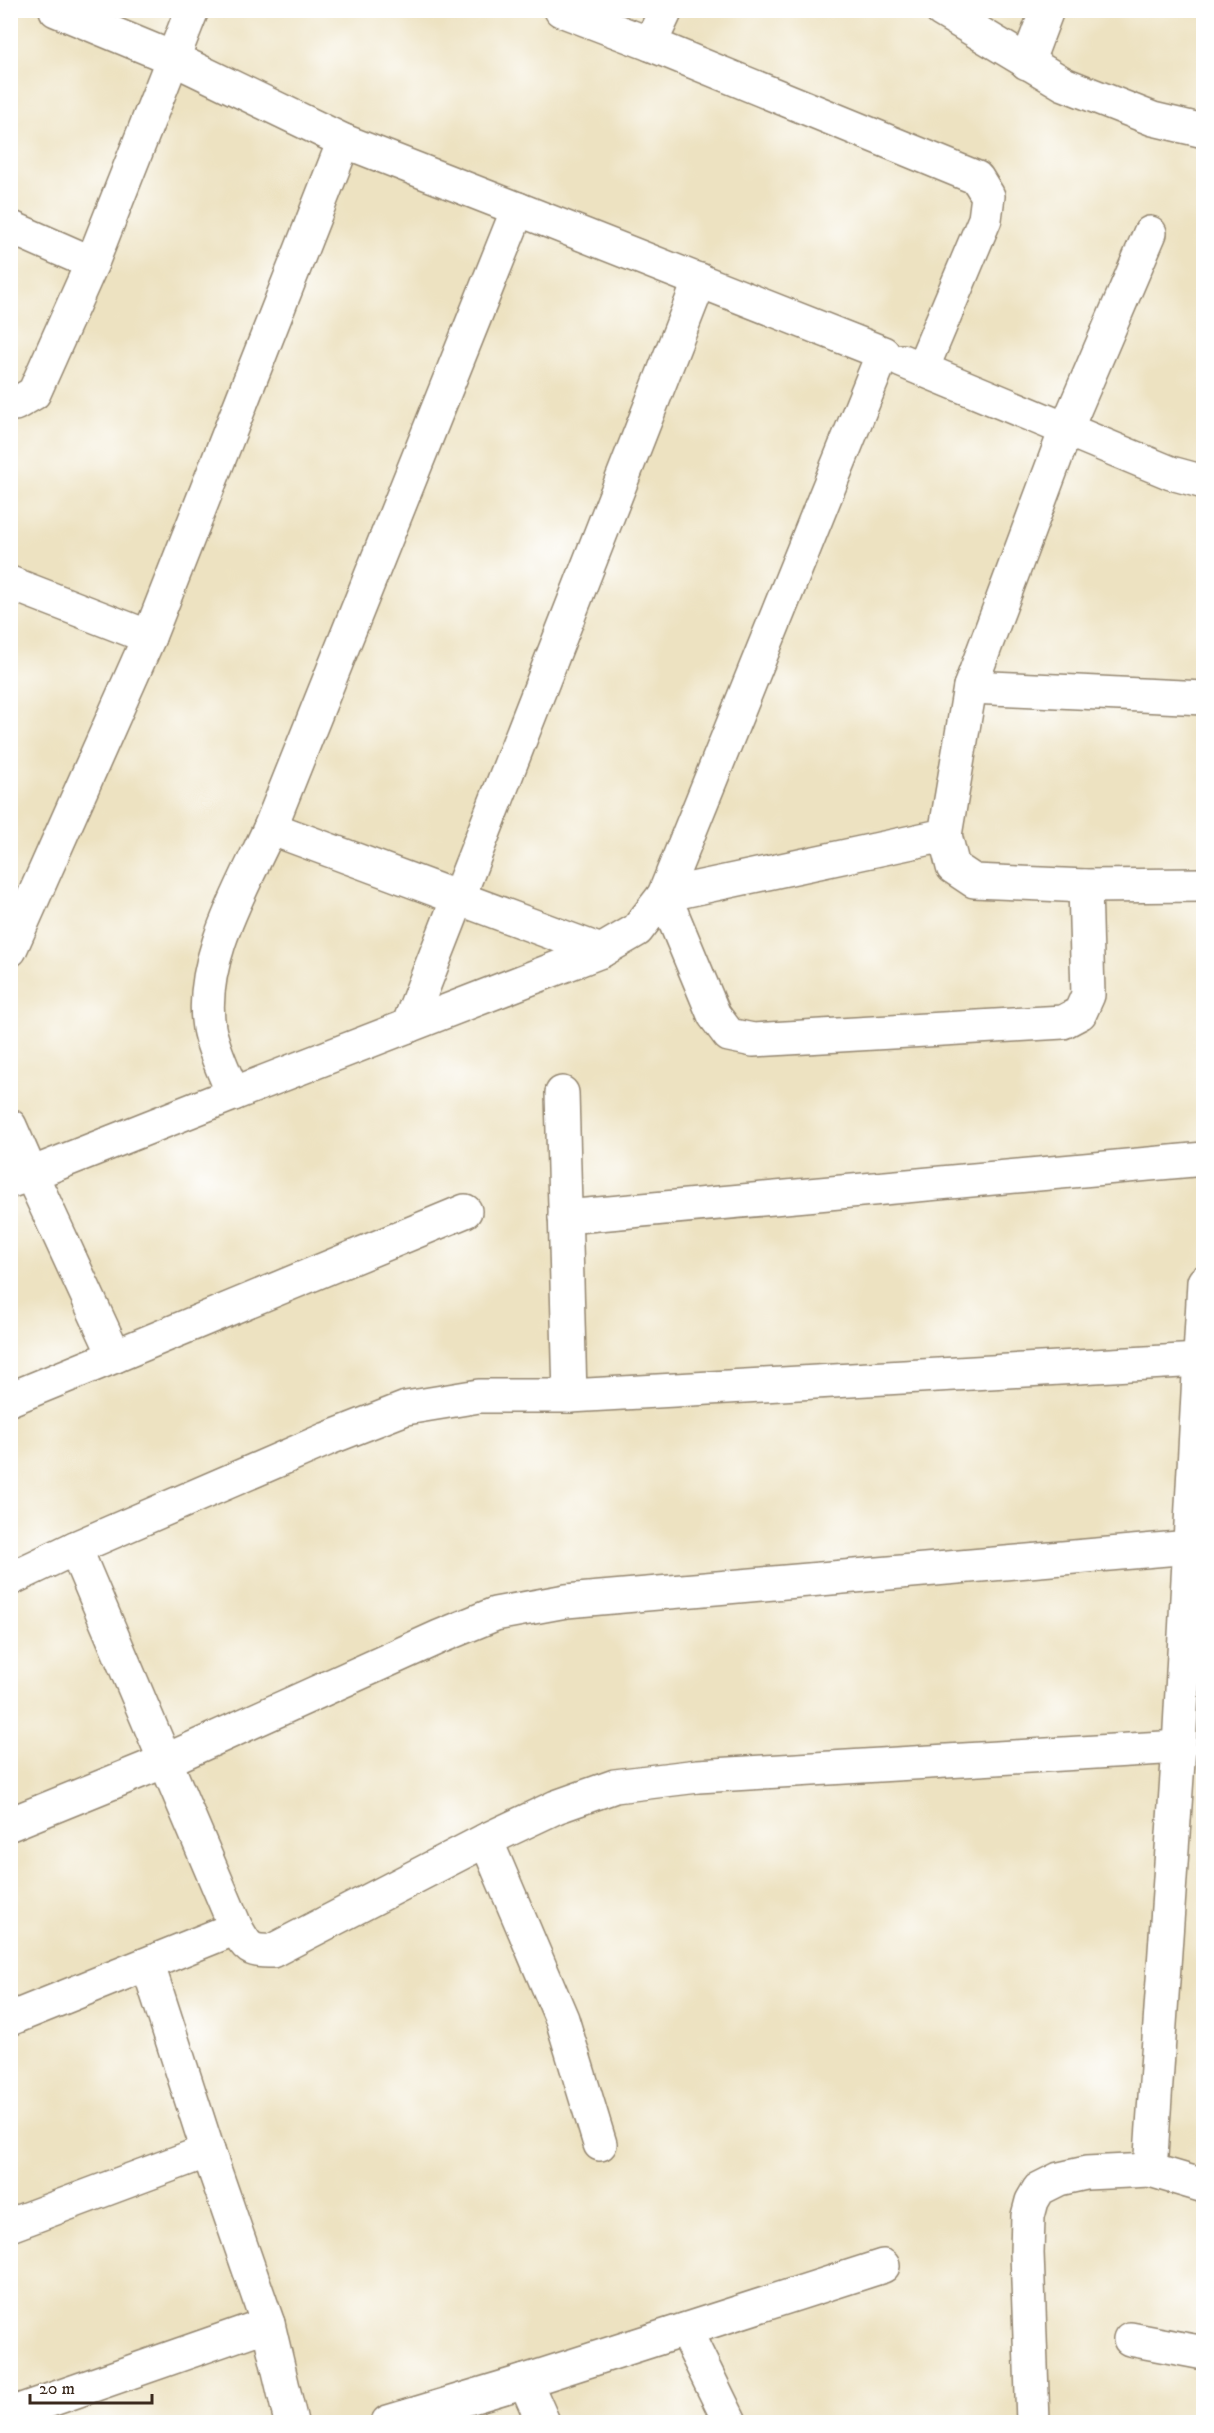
<svg xmlns="http://www.w3.org/2000/svg" width="1214" height="2433" viewBox="0 0 1214 2433" font-family="'IM FELL DW Pica',serif">
	<rect width="100%" height="100%" fill="#fff"/>
	<filter id="ink" filterUnits="userSpaceOnUse"><feTurbulence type="fractalNoise" baseFrequency=".0167" numOctaves="2"/><feDisplacementMap in="SourceGraphic" scale="12" xChannelSelector="R" yChannelSelector="G"/><feConvolveMatrix kernelMatrix="1 2 1 2 8 2 1 2 1" color-interpolation-filters="sRGB"/></filter>
	<filter id="wash" filterUnits="userSpaceOnUse"><feTurbulence type="fractalNoise" baseFrequency=".008" numOctaves="4" result="noise"/><feDisplacementMap in="SourceGraphic" scale="24" xChannelSelector="R" yChannelSelector="G"/><feGaussianBlur stdDeviation="1.35" result="paint"/><feColorMatrix in="noise" values="0 0 0 0 0 0 0 0 0 0 0 0 0 0 0 0 0 1.4 0 .05"/><feComposite in="paint" operator="in"/></filter>
	<g filter="url(#wash)">
		<rect width="100%" height="100%" fill="#ede2c1"/>
	</g>
	<g filter="url(#ink)">
		<g fill="none" stroke-linecap="round" stroke-linejoin="round">
			<g stroke="#948670" stroke-width="36">
				<g id="street">
					<path d="M561,10L650,44L977,178L988,196L985,219L922,369"/>
					<path d="M941,10L1064,84L1153,119L1204,131"/>
					<path d="M650,44L666,10"/>
					<path d="M1027,63L1047,10"/>
					<path d="M344,141L518,209L270,828C243,887 198,961 209,1028C213,1050 225,1073 233,1094L31,1174L115,1356L465,1211"/>
					<path d="M10,227L92,263"/>
					<path d="M902,361L1171,473L1204,482"/>
					<path d="M10,404H15L34,393L92,263L192,10"/>
					<path d="M10,583L149,637L344,141L172,58L56,10"/>
					<path d="M970,687L1204,698"/>
					<path d="M270,828L601,951"/>
					<path d="M945,835L953,867L974,881L1085,886L1204,885"/>
					<path d="M1085,886L1088,995L1080,1013L1063,1022L753,1040L729,1035L714,1015L664,895L945,835L970,687L1067,427L1150,233"/>
					<path d="M10,950L149,637"/>
					<path d="M408,1026L700,280"/>
					<path d="M562,1093L570,1396"/>
					<path d="M233,1094L601,951L637,930L664,895L883,353L518,209"/>
					<path d="M10,1126L31,1174L11,1181"/>
					<path d="M565,1217L1204,1159"/>
					<path d="M10,1399L115,1356"/>
					<path d="M75,1548L236,1928C247,1947 249,1952 272,1951L486,1840L556,1807L615,1786L698,1776L1179,1747"/>
					<path d="M10,1579L75,1548L327,1439L406,1408L479,1396H570L1199,1360"/>
					<path d="M10,1824L165,1761L439,1637L495,1614L566,1601L1190,1547"/>
					<path d="M486,1840L562,2019L600,2144"/>
					<path d="M148,1965L208,2151L268,2324L291,2422"/>
					<path d="M10,2019L236,1928"/>
					<path d="M1150,2170L1179,1747L1204,1282"/>
					<path d="M10,2225L208,2151"/>
					<path d="M685,2330L730,2422"/>
					<path d="M1130,2339L1204,2353"/>
					<path d="M525,2381L543,2422"/>
					<path d="M10,2414L268,2324"/>
					<path d="M388,2422L525,2381L883,2266"/>
					<path d="M1033,2422L1027,2253L1028,2216L1032,2201L1039,2189L1059,2179L1086,2173L1150,2170L1204,2186"/>
				</g>
			</g>
			<use href="#street" stroke="#fff" stroke-width="33"/>
		</g>
	</g>
	<rect width="1214" height="2433" fill="none" stroke="#fff" stroke-width="36"/>
	<path d="M30 2394v9h122v-9" fill="none" stroke="#3b2a1e" stroke-width="3"/>
	<text x="39" y="2394" font-size="18" fill="#3b2a1e" stroke="#ffffff" stroke-width="4.5" paint-order="stroke">20 m</text>
</svg>
